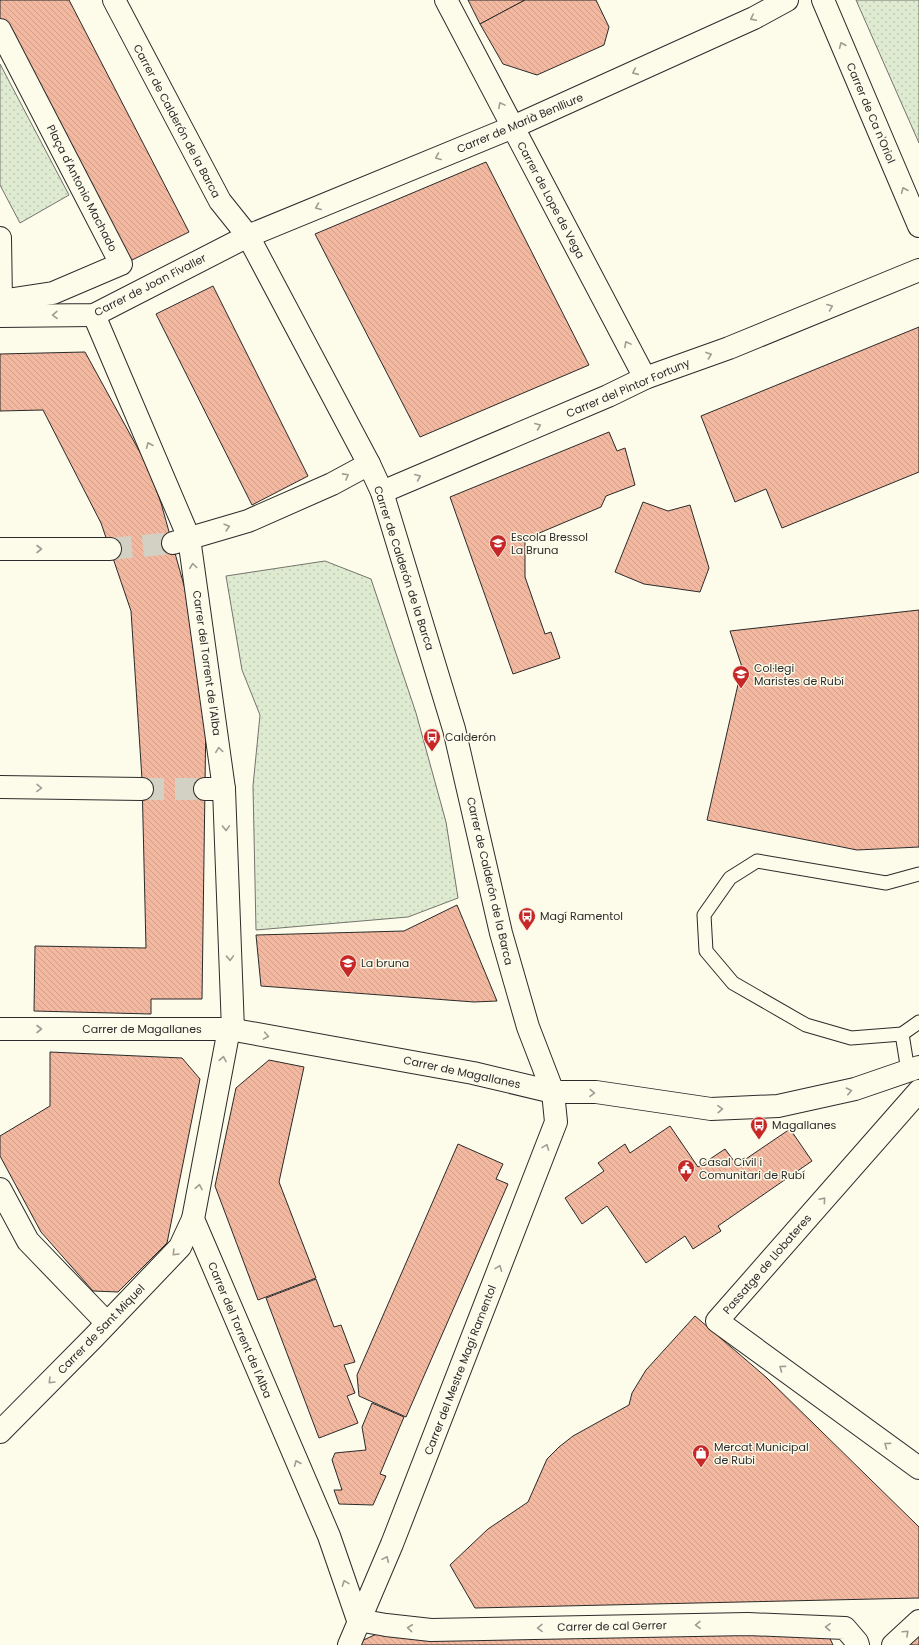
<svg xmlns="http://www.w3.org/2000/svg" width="919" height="1645" viewBox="0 0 919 1645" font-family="Poppins,sans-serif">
	<defs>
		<pattern id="park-dots" width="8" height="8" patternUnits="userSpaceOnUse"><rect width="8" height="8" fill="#deebd1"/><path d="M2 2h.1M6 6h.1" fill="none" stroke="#bfcab4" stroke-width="1.8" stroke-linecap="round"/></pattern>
		<pattern id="building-back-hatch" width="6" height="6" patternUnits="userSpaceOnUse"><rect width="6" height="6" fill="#f2b8a0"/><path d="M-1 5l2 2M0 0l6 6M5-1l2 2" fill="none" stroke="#d09e8a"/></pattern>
	</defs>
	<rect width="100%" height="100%" fill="#fdfbea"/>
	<g fill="url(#park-dots)" stroke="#74746e">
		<path d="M856,0H919V143Z"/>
		<path d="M0,64L69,195L20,223L0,185Z"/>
		<path d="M325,561L371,579L416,713L446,822L458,898L408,917L256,930L253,786L260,715L242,670L226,576Z"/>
	</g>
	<g fill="url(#building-back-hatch)" stroke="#2b2b2b">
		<path d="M0,0H69L189,232L128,262L0,18Z"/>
		<path d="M468,0H525L480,24Z"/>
		<path d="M525,0H596L609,27L604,45L537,75L503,64L480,24Z"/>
		<path d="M486,162L589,365L420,437L315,234Z"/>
		<path d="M213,286L308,476L252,505L156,314Z"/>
		<path d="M919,327V472L782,528L766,489L735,502L701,416Z"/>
		<path d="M85,352L148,467L161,503L185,589L206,715L202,999H151V1014L34,1011L35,946L146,948L142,779L131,611L101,523L43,410L0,411V354Z"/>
		<path d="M609,432L617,451L625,448L635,485L606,496L601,507L525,539V577L545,634L551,632L560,658L513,674L450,497Z"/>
		<path d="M643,502L668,511L690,505L709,568L700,592L644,584L615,572Z"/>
		<path d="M919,610V847L857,850L707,820L742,667L730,631Z"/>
		<path d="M457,905L497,1001L474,1002L261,986L256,935L404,931Z"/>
		<path d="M50,1052L182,1058L200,1079L167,1243L118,1292L93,1291L41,1232L0,1156V1136L50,1106Z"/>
		<path d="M269,1060L304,1067L279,1182L316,1278L258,1300L215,1186L236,1088Z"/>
		<path d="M670,1126L698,1167L725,1149L737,1165L790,1129L812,1161L718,1226L721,1231L693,1249L685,1236L646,1263L607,1206L582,1224L565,1198L604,1171L598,1163L625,1144L630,1153Z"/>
		<path d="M458,1144L503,1164L496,1179L508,1184L406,1417L359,1396L357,1375Z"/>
		<path d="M316,1279L334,1327L341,1325L355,1362L344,1365L355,1393L347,1396L358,1423L319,1438L266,1298Z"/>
		<path d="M695,1316L767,1378L919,1527V1598L475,1608L450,1565L488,1529L528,1502L547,1459L559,1447L573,1436L629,1405L632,1393L646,1370Z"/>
		<path d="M372,1403L404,1417L380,1474L386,1476L373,1505L339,1504L334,1490H342L332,1460L335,1453L366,1450L362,1427Z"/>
		<path d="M381,1632H827L833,1645H356L357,1643Z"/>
		<path d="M919,1635V1645H908Z"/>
	</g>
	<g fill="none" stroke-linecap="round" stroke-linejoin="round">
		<g stroke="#d3d1c4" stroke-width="22" stroke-dasharray="22 11" stroke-linecap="butt">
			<path d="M110,549L173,543"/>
			<path d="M142,789H205"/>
		</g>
		<g stroke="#2b2b2b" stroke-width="15">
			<g id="lane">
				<path d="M919,874L886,883L757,861L730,878L704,915L706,951L733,983L806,1025L851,1038L902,1034L919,1022"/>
				<path d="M902,1034L908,1071"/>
			</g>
		</g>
		<g stroke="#2b2b2b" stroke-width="24">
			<g id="street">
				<path d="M114,0L220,201L248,236L369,464L382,492L454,729L501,933L528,1027L553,1092L556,1122L392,1544L349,1645"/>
				<path d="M446,0L645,378"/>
				<path d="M823,0L919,226"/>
				<path d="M0,30L121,264L53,293L1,301L0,238"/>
				<path d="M94,315L189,538L224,789L233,1030"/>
				<path d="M0,316L94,315L248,236L513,127L754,18L787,0"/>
				<path d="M382,492L608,396L645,378L729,348L919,270"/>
				<path d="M173,543L248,521L332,484L369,464"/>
				<path d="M0,549H110"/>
				<path d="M0,787L142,789"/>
				<path d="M205,789H224"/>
				<path d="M0,1029H229L473,1073L553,1092H596L711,1109L778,1106L855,1089L919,1067"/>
				<path d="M229,1029L193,1219L329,1536L358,1620"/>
				<path d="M919,1091L717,1321L919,1468"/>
				<path d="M0,1189L28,1241L107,1323"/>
				<path d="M0,1432L94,1337L180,1247L193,1219"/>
				<path d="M358,1620L386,1625L431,1630L748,1624L845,1628L857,1642L858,1645"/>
				<path d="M893,1645L919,1621"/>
			</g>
		</g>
		<use href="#lane" stroke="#fdfbea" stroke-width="13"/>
		<use href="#street" stroke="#fdfbea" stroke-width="22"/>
	</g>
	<defs><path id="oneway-chevron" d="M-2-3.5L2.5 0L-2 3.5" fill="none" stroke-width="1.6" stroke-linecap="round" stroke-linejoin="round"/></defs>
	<g stroke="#9e9d94">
		<use href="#oneway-chevron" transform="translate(753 18) rotate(154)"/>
		<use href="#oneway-chevron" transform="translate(842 45) rotate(-113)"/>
		<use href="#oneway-chevron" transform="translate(635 72) rotate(156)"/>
		<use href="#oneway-chevron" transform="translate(501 105) rotate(-118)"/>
		<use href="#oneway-chevron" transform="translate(438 157) rotate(158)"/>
		<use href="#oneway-chevron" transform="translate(904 190) rotate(-113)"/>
		<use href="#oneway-chevron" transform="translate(318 207) rotate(158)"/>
		<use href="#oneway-chevron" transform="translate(830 307) rotate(-22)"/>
		<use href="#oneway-chevron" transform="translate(55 315) rotate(179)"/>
		<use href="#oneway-chevron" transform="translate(627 344) rotate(-118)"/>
		<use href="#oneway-chevron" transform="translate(709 355) rotate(-20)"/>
		<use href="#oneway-chevron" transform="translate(538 426) rotate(-23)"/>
		<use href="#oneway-chevron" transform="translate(149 445) rotate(-113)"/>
		<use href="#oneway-chevron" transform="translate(346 476) rotate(-29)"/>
		<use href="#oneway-chevron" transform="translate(418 477) rotate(-23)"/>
		<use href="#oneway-chevron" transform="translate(227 527) rotate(-16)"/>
		<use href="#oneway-chevron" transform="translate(39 549)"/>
		<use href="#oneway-chevron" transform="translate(193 566) rotate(-98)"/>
		<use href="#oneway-chevron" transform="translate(219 750) rotate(-98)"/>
		<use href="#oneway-chevron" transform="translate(39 788) rotate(1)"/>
		<use href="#oneway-chevron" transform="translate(226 828) rotate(88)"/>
		<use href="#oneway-chevron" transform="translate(230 958) rotate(88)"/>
		<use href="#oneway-chevron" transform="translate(39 1029)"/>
		<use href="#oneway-chevron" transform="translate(266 1036) rotate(10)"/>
		<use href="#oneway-chevron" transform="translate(223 1059) rotate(-79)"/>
		<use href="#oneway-chevron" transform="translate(849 1091) rotate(-13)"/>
		<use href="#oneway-chevron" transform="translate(592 1093) rotate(2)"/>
		<use href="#oneway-chevron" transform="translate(720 1109) rotate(-3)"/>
		<use href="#oneway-chevron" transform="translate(546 1147) rotate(-69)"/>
		<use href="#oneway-chevron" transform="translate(199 1187) rotate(-79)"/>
		<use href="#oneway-chevron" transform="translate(823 1200) rotate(-49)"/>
		<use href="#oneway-chevron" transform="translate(175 1253) rotate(134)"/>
		<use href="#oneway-chevron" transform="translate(499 1268) rotate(-69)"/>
		<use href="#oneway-chevron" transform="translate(782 1368) rotate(-144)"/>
		<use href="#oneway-chevron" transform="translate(51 1381) rotate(135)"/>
		<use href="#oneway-chevron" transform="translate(887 1445) rotate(-144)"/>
		<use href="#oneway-chevron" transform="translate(297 1463) rotate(-113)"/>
		<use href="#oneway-chevron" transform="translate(386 1559) rotate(-66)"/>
		<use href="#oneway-chevron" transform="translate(345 1583) rotate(-110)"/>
		<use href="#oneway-chevron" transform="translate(698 1625) rotate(179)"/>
		<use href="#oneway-chevron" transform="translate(828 1627) rotate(-177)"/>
		<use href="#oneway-chevron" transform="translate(410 1628) rotate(-174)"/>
		<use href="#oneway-chevron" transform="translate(540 1628) rotate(179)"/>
		<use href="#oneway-chevron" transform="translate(906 1633) rotate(-43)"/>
	</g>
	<defs>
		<g id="school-pin" transform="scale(0.9)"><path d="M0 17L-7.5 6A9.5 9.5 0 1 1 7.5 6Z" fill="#c62828" stroke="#fdfbea"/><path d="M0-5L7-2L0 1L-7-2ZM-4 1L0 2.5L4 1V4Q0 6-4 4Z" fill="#fff"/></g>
		<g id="bus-pin" transform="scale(0.9)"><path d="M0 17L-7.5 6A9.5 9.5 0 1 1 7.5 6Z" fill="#c62828" stroke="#fdfbea"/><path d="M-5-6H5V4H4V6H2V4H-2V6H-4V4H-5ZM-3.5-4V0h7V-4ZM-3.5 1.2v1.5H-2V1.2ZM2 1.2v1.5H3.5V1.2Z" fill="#fff"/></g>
		<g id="civic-pin" transform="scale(0.9)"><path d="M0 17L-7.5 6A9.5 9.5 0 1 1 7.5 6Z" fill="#c62828" stroke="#fdfbea"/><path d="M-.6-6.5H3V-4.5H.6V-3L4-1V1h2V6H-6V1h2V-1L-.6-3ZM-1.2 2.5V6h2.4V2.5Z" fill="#fff"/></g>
		<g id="shop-pin" transform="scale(0.9)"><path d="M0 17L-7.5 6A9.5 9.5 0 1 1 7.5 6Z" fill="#c62828" stroke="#fdfbea"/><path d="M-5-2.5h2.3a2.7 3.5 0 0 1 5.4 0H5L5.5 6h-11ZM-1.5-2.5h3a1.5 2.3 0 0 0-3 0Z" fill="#fff"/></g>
	</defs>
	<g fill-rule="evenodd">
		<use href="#school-pin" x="498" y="543"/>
		<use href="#school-pin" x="741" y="674"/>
		<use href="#bus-pin" x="432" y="737"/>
		<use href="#bus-pin" x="527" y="916"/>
		<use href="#school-pin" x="348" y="963"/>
		<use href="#bus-pin" x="759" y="1125"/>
		<use href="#civic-pin" x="686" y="1168"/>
		<use href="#shop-pin" x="701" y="1453"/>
	</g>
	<g text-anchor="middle" stroke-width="3" stroke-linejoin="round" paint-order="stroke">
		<g font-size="11" fill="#2b2b2b" stroke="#fdfbea">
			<text transform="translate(871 113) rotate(67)" y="4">Carrer de Ca n'Oriol</text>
			<text transform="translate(177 121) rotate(62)" y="4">Carrer de Calderón de la Barca</text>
			<text transform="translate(520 123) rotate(-23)" y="4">Carrer de Marià Benlliure</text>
			<text transform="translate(82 188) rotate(63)" y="4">Plaça d'Antonio Machado</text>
			<text transform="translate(551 200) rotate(62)" y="4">Carrer de Lope de Vega</text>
			<text transform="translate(150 285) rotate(-27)" y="4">Carrer de Joan Fivaller</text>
			<text transform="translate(628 388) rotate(-23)" y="4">Carrer del Pintor Fortuny</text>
			<text transform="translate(404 568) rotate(72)" y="4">Carrer de Calderón de la Barca</text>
			<text transform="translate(207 663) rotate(82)" y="4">Carrer del Torrent de l'Alba</text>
			<text transform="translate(490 881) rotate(77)" y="4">Carrer de Calderón de la Barca</text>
			<text x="142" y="1033">Carrer de Magallanes</text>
			<text transform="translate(462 1072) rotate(12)" y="4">Carrer de Magallanes</text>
			<text transform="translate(767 1264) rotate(-49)" y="4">Passatge de Llobateres</text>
			<text transform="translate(101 1329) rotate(-46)" y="4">Carrer de Sant Miquel</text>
			<text transform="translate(240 1330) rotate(67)" y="4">Carrer del Torrent de l'Alba</text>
			<text transform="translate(460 1370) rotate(-69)" y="4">Carrer del Mestre Magí Ramentol</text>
			<text transform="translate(612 1626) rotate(-1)" y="4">Carrer de cal Gerrer</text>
		</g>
		<g font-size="11" fill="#2b2b2b" stroke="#fdfbea" text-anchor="start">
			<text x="511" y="541">Escola Bressol<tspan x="511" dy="13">La Bruna</tspan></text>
			<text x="754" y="672">Col·legi<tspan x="754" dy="13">Maristes de Rubí</tspan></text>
			<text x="445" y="741">Calderón</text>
			<text x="540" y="920">Magí Ramentol</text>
			<text x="361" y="967">La bruna</text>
			<text x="772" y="1129">Magallanes</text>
			<text x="699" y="1166">Casal Cívil i<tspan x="699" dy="13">Comunitari de Rubí</tspan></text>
			<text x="714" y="1451">Mercat Municipal<tspan x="714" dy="13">de Rubi</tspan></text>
		</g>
	</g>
</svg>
